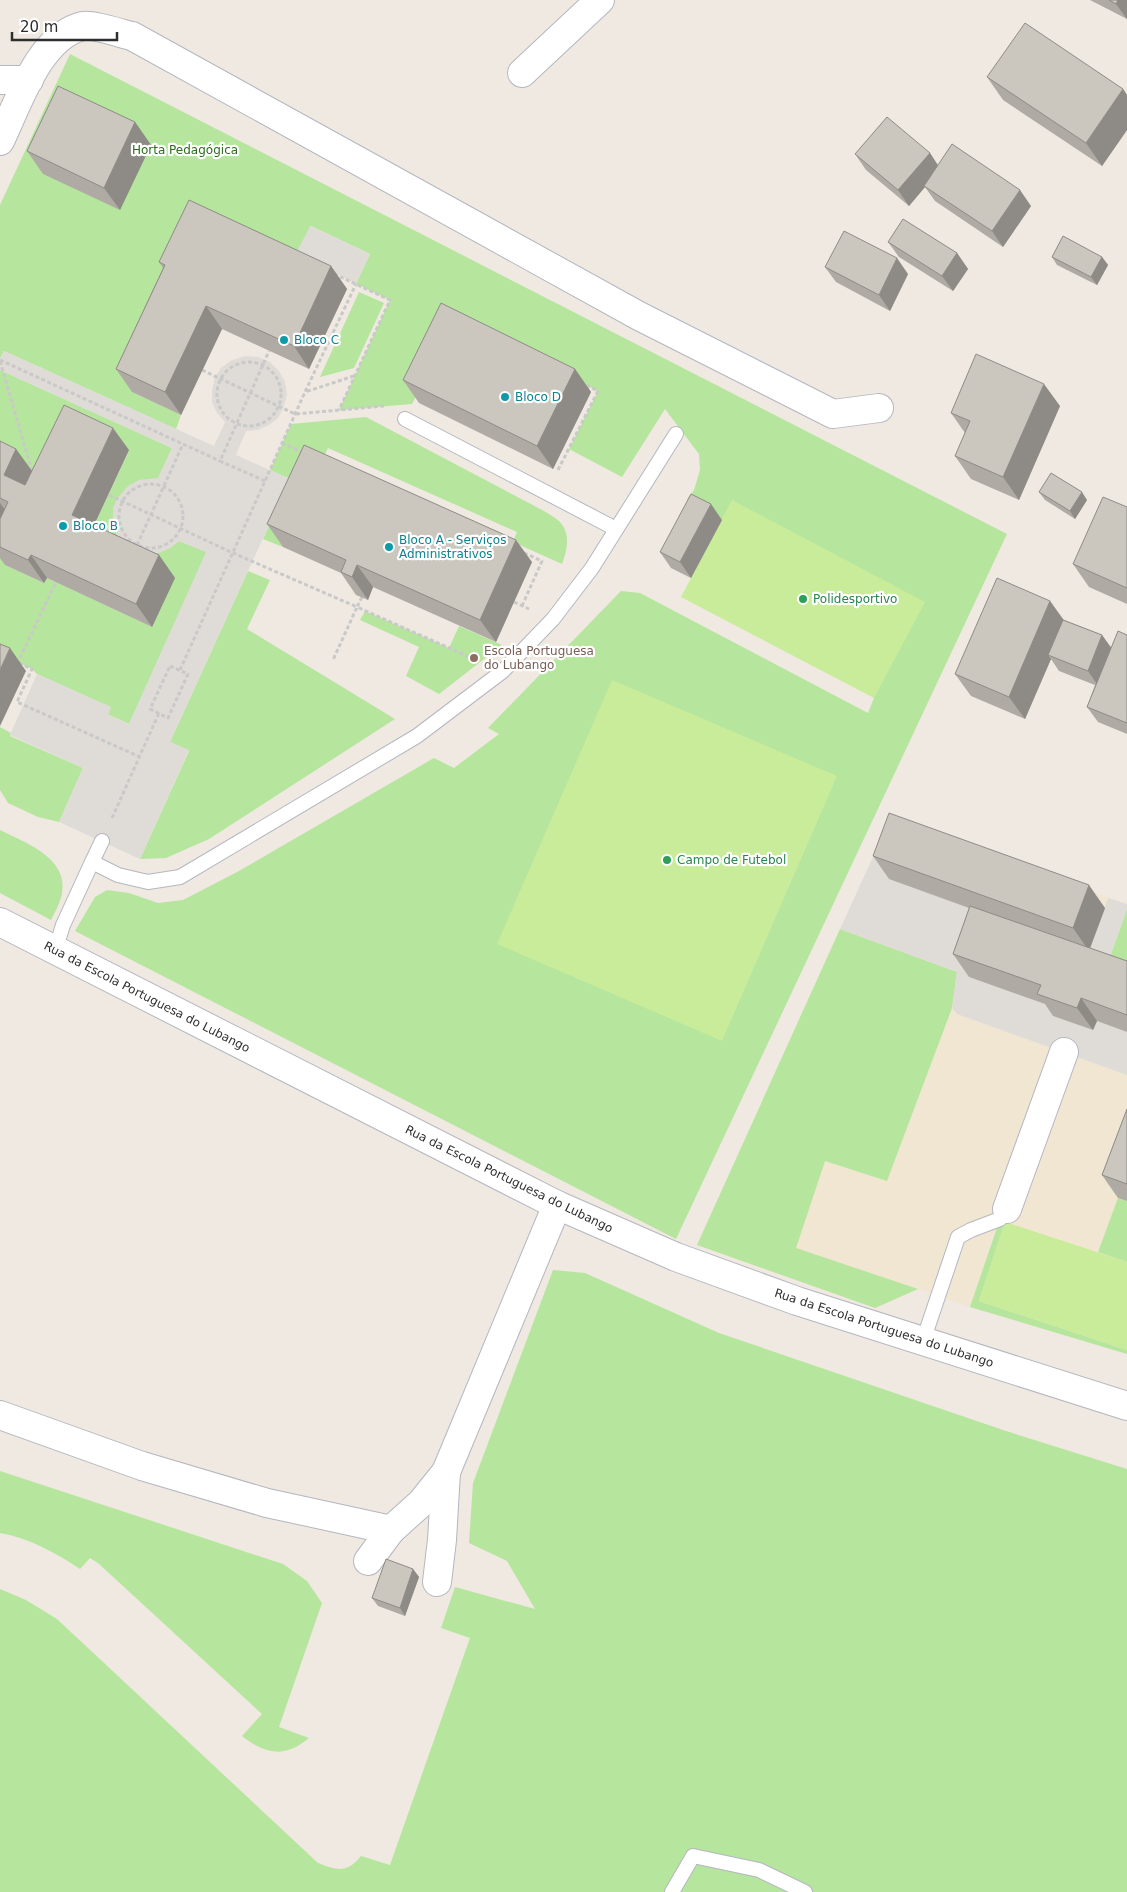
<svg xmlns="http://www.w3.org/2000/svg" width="1127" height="1892" viewBox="0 0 1127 1892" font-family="'DejaVu Sans',sans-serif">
	<rect width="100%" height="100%" fill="#efe9e1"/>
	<path fill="#f0e6d1" d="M889,822L1127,904V1354L970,1307L918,1289L875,1308L697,1245Z"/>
	<g fill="#b6e59e">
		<path d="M70,54L1007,534L676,1239L75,931L95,897L107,890L129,893L158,903L183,900L239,871L434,758L454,768L499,734L488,728L621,591L640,593L868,713L874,698L733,500L722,520L687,499L694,490L700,470L699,454L665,409L622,477L569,449L598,391L456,318L412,404L339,410L390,300L356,284L370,254L311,226L297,252L132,392L181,415L176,429L4,351L0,359V205Z"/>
		<path d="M359,292L384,303L354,368L320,377Z"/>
		<path d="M0,370L172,448L158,479H152L113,508C113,520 114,537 125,544C129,547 139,547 144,549C161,553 165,552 179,541L207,552L129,724L107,714L110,707L37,674L32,669L0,654V541L5,565L44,583L47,578L152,627L88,538L129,451L41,508L0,457Z"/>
		<path d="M366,417L544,511C549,514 556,518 560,522C571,534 567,551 562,564L513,542L517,532L328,448L283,547L263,539L290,479L270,470L291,424Z"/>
		<path d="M248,571L270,580L247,629L395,719L209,839L166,858L140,859L189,751L170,742Z"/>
		<path d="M365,611L449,648L459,626L502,645L439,694L406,676L419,647L360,620Z"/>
		<path d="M0,727L11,733L10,736L83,768L59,822L38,817L8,803L0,790Z"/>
		<path d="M0,830C26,843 69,858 62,894C60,903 55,912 51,920L0,893Z"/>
		<path d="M1127,909V979L1105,971Z"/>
		<path d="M840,929L957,972L952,1008L887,1181L825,1161L796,1248L918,1289L875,1308L697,1245Z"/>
		<path d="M1118,1198L1127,1201V1262L1098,1252Z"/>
		<path d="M1000,1219L1005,1222L979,1301L1127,1350V1354L970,1307Z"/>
		<path d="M553,1270L585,1273L719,1333L1006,1431L1127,1469V1892H0V1589L26,1600L57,1619L318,1863C338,1871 347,1873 361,1856L390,1865L470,1638L441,1628L455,1587L535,1609L507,1561L469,1543L473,1483Z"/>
		<path d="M0,1471L283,1564L307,1581L322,1603L279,1727L309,1738C285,1758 266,1755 242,1736L262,1714L98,1563L90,1558L80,1569C56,1553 29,1538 0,1533Z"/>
	</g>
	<g fill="#c9ec9a">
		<path d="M732,500L925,602L874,698L681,597Z"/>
		<path d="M612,680L837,776L722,1041L497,944Z"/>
		<path d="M1005,1222L1127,1262V1350L979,1301Z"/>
	</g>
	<g fill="#dfdcd8">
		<path d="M310,226L370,254L356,284L297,252Z"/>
		<path d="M4,351L214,446L225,422L217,413L212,402V390L215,377L221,368L232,360L245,356L258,357L270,362L279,371L285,382L287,395L283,409L278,418L269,425L258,430L246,431L236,455L290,479L170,742L189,750L140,859L59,822L83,768L10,735L37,674L111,707L108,715L129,724L206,552L179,541L170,548L159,553H147L125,544L117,534L113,521V508L117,499L128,486L139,480L158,478L172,448L0,370V359Z"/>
		<path d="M889,822L1089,951L1108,898L1127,904V909L1105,971L969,977L1057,1008L1092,1030L1097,1021L1127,1032V1075L957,1014L952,1008L957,972L840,929Z"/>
	</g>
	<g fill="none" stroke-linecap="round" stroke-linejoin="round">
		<g stroke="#b4b7c1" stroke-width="16">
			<g id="lane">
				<path d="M405,419L616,529"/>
				<path d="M102,841L92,862L118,875L148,882L180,877L417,736L503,671L553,619L592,568L676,434"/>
				<path d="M55,951L63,925L92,862"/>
				<path d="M923,1341L958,1237L971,1230L1000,1219L1007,1209"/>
				<path d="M672,1892L693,1856L759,1870L805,1892"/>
			</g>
		</g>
		<g stroke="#b4b7c1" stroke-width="30">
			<g id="street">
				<path d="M522,73L600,0"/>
				<path d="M0,80H29"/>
				<path d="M0,141C18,104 39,36 83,26C91,24 123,34 132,36L639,316L833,414L879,408"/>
				<path d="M0,922L557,1205L676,1257L797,1301L1127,1406"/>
				<path d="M1007,1209L1064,1052"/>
				<path d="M0,1415L142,1466L267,1503L391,1530"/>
				<path d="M368,1561L391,1530L421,1503L446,1472L557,1205"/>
				<path d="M437,1582L442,1540L446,1472"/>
			</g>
		</g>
		<g stroke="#c9c9c9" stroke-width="3" stroke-dasharray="4 2.5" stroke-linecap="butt">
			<path d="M334,274L390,300L339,410"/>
			<path d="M0,360L220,461"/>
			<path d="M0,361L32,471"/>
			<circle cx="249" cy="394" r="32"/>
			<path d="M202,370L295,414L384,406"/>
			<path d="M354,376L305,392L356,284"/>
			<path d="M282,443L304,453"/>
			<path d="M558,470L598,391L584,384"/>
			<path d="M265,481L220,461L269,351"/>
			<circle cx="151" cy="516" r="32"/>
			<path d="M109,495L233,553L357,607L333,660"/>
			<path d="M137,545L183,444"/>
			<path d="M362,597L357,607L476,660"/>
			<path d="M514,602L529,609"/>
			<path d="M522,606L542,561L524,553"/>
			<path d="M16,662H18L56,582"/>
			<path d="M19,663L32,669L17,702L140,757"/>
			<path d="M170,666L188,674L168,718L150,709Z"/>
			<path d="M180,670L305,392"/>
			<path d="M112,818L159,713"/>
		</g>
		<use href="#lane" stroke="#fff" stroke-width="14"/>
		<use href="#street" stroke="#fff" stroke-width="28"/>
	</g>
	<g fill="#afaba4">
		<path d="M1090,0H1127V19Z"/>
		<path d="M987,77L1123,89L1127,95V130L1102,166L1003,100Z"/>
		<path d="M135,122L151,145L120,210L43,174L27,151Z"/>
		<path d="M930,153L938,165L1031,206L1003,247L935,201L925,187L909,206L866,170L855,154Z"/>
		<path d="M888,242L957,253L968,269L953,291L899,257Z"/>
		<path d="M1052,257H1102L1108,265L1097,285L1057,265Z"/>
		<path d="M159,262L331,266L347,289L309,369L222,329L181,415L132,392L116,369L163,268Z"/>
		<path d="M825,267L908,274L890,311L836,282Z"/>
		<path d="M575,369L591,392L553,469L419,403L403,380Z"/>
		<path d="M1060,406L1019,500L971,479L955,456L965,433L951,413Z"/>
		<path d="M0,441L16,449L32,471L129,450L94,525L159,555L175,578L152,627L47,578L44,583L5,565L0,558Z"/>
		<path d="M1039,492L1087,500L1075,519L1045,500Z"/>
		<path d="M1127,507V604L1089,587L1073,564Z"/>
		<path d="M722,520L691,578L671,568L660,552Z"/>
		<path d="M267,524L532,562L496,642L373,587L368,600L356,595L341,573L283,547Z"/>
		<path d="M1050,601L1064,620L1102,635L1111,647L1127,635V734L1098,722L1087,707L1095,685L1059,671L1051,659L1025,719L971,696L955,674Z"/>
		<path d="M873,856L1105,908L1090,948L1127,961V1032L1097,1021L1093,1030L1053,1016L1045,1004L969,977L953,954L969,908L889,879Z"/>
		<path d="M1127,1109V1201L1118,1198L1102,1175Z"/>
		<path d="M413,1569L419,1577L405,1616L378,1606L372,1598Z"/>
	</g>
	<g fill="#8e8b86">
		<path d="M1118,0H1127V19L1116,4Z"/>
		<path d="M1123,89L1127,95V130L1102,166L1086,143Z"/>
		<path d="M135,122L151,145L120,210L104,188Z"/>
		<path d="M930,153L940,169L924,186L925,187L909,206L898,190Z"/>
		<path d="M1020,190L1031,206L1003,247L992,231Z"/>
		<path d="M957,253L968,269L953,291L942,276Z"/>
		<path d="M1102,257L1108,265L1097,285L1091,277Z"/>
		<path d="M897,258L908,274L890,311L879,295Z"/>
		<path d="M331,266L347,289L309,369L294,346Z"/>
		<path d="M206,306L222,329L181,415L165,392Z"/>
		<path d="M575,369L591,392L553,469L537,446Z"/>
		<path d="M1044,384L1060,406L1019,500L1003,477Z"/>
		<path d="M113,428L129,450L88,538L72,515Z"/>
		<path d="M16,449L32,471L20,498L4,475Z"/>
		<path d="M1082,492L1087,500L1075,519L1070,511Z"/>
		<path d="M0,503L11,518L0,541Z"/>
		<path d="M711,504L722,520L691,578L680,562Z"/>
		<path d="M516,540L532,562L496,642L480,620Z"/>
		<path d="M31,555L47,578L44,583L28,560Z"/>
		<path d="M159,555L175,578L152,627L136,604Z"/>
		<path d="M357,565L373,587L368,600L352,577Z"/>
		<path d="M1050,601L1066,624L1048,655L1051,659L1025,719L1009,697Z"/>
		<path d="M1102,635L1113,651L1099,687L1088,671Z"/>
		<path d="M10,648L26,671L0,726V670Z"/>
		<path d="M1089,885L1105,908L1089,951L1073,928Z"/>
		<path d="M1081,998L1097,1021L1093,1030L1077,1008Z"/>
		<path d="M413,1569L419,1577L405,1616L400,1608Z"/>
	</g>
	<g fill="#cbc7bf" stroke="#8e8b86">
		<path d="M1109,0H1118L1116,4Z"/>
		<path d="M1025,23L1123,89L1086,143L987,77Z"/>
		<path d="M58,86L135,122L104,188L27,151Z"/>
		<path d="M887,117L930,153L898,190L855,154Z"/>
		<path d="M952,144L1020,190L992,231L924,186Z"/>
		<path d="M189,200L331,266L294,346L206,306L165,392L116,369L165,265L159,262Z"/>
		<path d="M903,219L957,253L942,276L888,242Z"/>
		<path d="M844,231L897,258L879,295L825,267Z"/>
		<path d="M1063,236L1102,257L1091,277L1052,257Z"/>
		<path d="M441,303L575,369L537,446L403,380Z"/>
		<path d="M976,354L1044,384L1003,477L955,456L970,421L951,413Z"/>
		<path d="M64,405L113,428L72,515L159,555L136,604L31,555L28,560L0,547V519L8,502L0,498V441L16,449L4,475L25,485Z"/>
		<path d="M304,445L516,540L480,620L357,565L352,577L341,572L346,560L267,524Z"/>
		<path d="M1051,473L1082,492L1070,511L1039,492Z"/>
		<path d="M691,494L711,504L680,562L660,552Z"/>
		<path d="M1103,497L1127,507V588L1073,564Z"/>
		<path d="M997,578L1050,601L1009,697L955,674Z"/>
		<path d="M1063,620L1102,635L1088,671L1048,655Z"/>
		<path d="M1118,631L1127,635V723L1087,707Z"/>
		<path d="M0,644L10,648L0,670Z"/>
		<path d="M889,813L1089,885L1073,928L873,856Z"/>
		<path d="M970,906L1127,961V1015L1081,998L1077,1008L1037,994L1041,985L953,954Z"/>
		<path d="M1127,1109V1184L1102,1175Z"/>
		<path d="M386,1559L413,1569L400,1608L372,1598Z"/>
	</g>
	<g fill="#0f9aa8" stroke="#fff" stroke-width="2">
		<circle cx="284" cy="340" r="5"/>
		<circle cx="505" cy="397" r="5"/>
		<circle cx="63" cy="526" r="5"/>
		<circle cx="389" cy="547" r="5"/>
	</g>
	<g fill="#2e9e5b" stroke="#fff" stroke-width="2">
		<circle cx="803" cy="599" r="5"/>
		<circle cx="667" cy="860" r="5"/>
	</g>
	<circle fill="#8d6e63" stroke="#fff" stroke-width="2" cx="474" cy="658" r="5"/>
	<g text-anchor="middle" stroke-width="4.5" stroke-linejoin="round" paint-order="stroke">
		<g font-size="12" fill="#2c6e1b" stroke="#fff">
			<text x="185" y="154">Horta Pedagógica</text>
		</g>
		<g font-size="12" fill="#0d838f" stroke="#fff" text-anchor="start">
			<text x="294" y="344">Bloco C</text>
			<text x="515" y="401">Bloco D</text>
			<text x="73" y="530">Bloco B</text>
			<text x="399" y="544">Bloco A - Serviços<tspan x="399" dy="14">Administrativos</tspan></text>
		</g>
		<g font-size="12" fill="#27864d" stroke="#fff" text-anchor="start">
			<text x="813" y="603">Polidesportivo</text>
			<text x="677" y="864">Campo de Futebol</text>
		</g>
		<g font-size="12" fill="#785e54" stroke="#fff" text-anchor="start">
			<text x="484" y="655">Escola Portuguesa<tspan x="484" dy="14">do Lubango</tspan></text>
		</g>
		<g font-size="12" fill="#2e2e2e" stroke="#fff">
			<text transform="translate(147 997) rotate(27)" y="4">Rua da Escola Portuguesa do Lubango</text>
			<text transform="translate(509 1179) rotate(26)" y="4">Rua da Escola Portuguesa do Lubango</text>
			<text transform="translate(884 1328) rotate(18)" y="4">Rua da Escola Portuguesa do Lubango</text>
		</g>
	</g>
	<path d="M12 32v8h105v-8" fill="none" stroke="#2e2e2e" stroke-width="2.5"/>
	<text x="20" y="32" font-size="15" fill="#2e2e2e" stroke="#ffffff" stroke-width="4" paint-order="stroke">20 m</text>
</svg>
